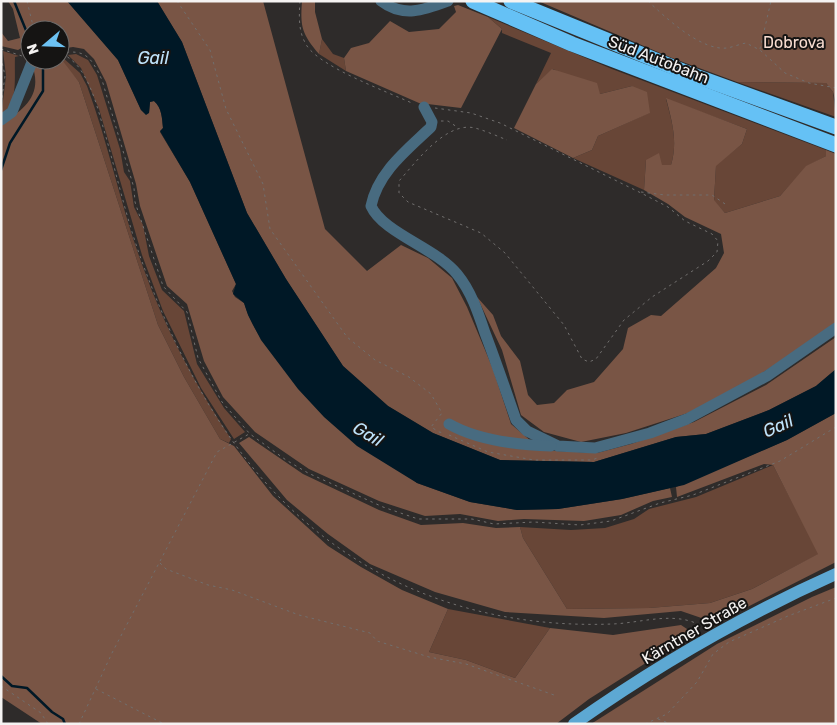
<svg xmlns="http://www.w3.org/2000/svg" width="837" height="725" viewBox="0 0 837 725" font-family="Rubik,sans-serif">
	<rect width="100%" height="100%" fill="#2e2b2a"/>
	<g fill="#684637">
		<path d="M488,17L612,69L826,150V156L806,167L780,196L725,213L714,201L716,165L742,144L747,129L666,99C672,122 678,141 671,165H661L646,160L644,190L573,158L592,150L598,136L649,113L632,86L600,94L553,69L536,84L551,53L502,33V29Z"/>
		<path d="M322,39L333,54L344,58L346,71L319,54Z"/>
		<path d="M3,51L19,56L15,57C14,77 19,103 1,117L6,76Z"/>
		<path d="M76,54L88,60L97,75L120,149L124,172L130,181L134,207L143,225L149,256L162,290L184,311L197,364L224,408L245,432L234,439L201,388L163,311L142,255L99,109L81,68L68,55Z"/>
		<path d="M62,57L80,73L87,86C109,145 121,208 143,267C165,329 195,384 231,439L229,443L220,439L184,377L158,325L79,82L60,60Z"/>
		<path d="M737,82L826,83L833,92L836,117Z"/>
		<path d="M773,465L819,554L752,589L710,603L649,608L567,609L523,538L520,527L571,530L605,528L634,519L649,509L696,497Z"/>
		<path d="M448,609L550,628L515,678L466,660L429,652Z"/>
	</g>
	<g fill="#795545">
		<path d="M8,1H67L118,60L141,110L149,113L150,102L154,101C162,108 162,118 163,128L160,132L190,182L236,284L232,291L235,297L244,303C250,323 260,339 274,354L417,483L470,502L517,510L558,509L622,499L670,488L672,497L653,501L621,515L584,521L524,519L498,521L460,514L425,516L379,501L309,469L255,432L223,397L204,361L187,304L167,286L140,206L136,184L106,82L94,59L84,49L73,47L60,49V30H30V60L23,47L18,50L1,46V32L8,41L20,38L13,9Z"/>
		<path d="M157,1H263L325,229L367,271L401,245L428,258L452,278L467,307L493,369L511,424L531,441L536,450L597,453L631,444L694,422L766,385L836,337V369L816,386L769,410L706,434L676,437L594,462L500,460L433,433L388,406L343,366L286,279L247,213L182,42Z"/>
		<path d="M302,1H315V12L322,39L319,54C302,34 300,27 302,1Z"/>
		<path d="M538,1H836V103L833,92L826,83L737,82L672,58Z"/>
		<path d="M458,5L488,17L502,29L461,108L419,103L346,71L344,58L351,48L369,43L390,21L409,32L439,29L456,12L454,6Z"/>
		<path d="M44,60H62L79,82L158,325L184,377L220,439L234,446L273,496L328,546L361,567L402,590L448,609L429,652L466,660L515,678L550,628L613,635L681,625L693,633L589,699L556,724H42L1,697V123C25,110 43,94 32,65Z"/>
		<path d="M552,69L597,83L600,94L632,86L647,92L650,113L598,136L592,150L573,158L514,128L536,84Z"/>
		<path d="M666,98L747,129L742,144L716,166L714,200L725,213L780,196L806,166L826,156V150L836,154V323L828,331L740,387L688,413L626,433L581,442L544,432L521,415L502,350L477,297L493,315L501,336L520,361L528,395L537,405L554,403L567,390L594,382L623,349L628,328L651,315L661,316L716,268L724,253L721,234L685,217L668,204L644,190L646,160L659,153L662,165H671C678,141 672,122 666,98Z"/>
		<path d="M836,413V562L716,623L681,611L604,618L505,612L435,592L370,564L328,534L287,500L239,443L249,437L303,474L379,510L421,525L463,523L496,528L520,527L523,538L567,609L649,608L710,603L752,589L818,554L773,465L764,464L677,497L676,487L787,440Z"/>
		<path d="M836,587V724H591L717,644L812,597Z"/>
	</g>
	<path fill="#001826" d="M67,1H157L182,42L247,213L286,279L343,366L388,406L433,433L500,460L594,462L676,437L706,434L769,410L816,386L836,369V413L787,440L684,485L622,499L558,509L517,510L470,502L417,483L357,446L324,417L298,389L261,340L248,315L244,303L233,294L236,284L190,182L160,131L163,128C162,118 162,108 154,101L150,102L149,113L146,115L141,110L118,60Z"/>
	<g fill="none" stroke-linecap="round" stroke-linejoin="round">
		<g stroke="#001826" stroke-width="2.5">
			<path d="M14,1L30,40"/>
			<path d="M1,170L10,143L43,91V69L39,60"/>
			<path d="M1,676L12,686L27,688L52,712L63,719L65,724"/>
		</g>
		<g stroke="#716f6e" stroke-width="1" stroke-dasharray="2.5 4" stroke-linecap="butt">
			<path d="M27,1L34,30"/>
			<path d="M177,1L210,50L226,109L263,184L270,229L347,337L375,360L409,377L431,394L442,413L431,427L439,432L445,433"/>
			<path d="M300,1C299,17 298,32 307,46C322,68 388,92 414,104"/>
			<path d="M648,1C666,18 701,51 727,48C733,47 740,44 746,43L760,50L785,73L809,83L836,88"/>
			<path d="M1,49L25,57"/>
			<path d="M760,49L771,1"/>
			<path d="M60,53C86,49 91,57 102,80L134,188L135,202L163,286L187,312L198,358L222,402L250,434L286,460L308,473L383,507L418,519H472L494,524L534,522L580,525L611,521L660,503L693,495L780,461L836,427"/>
			<path d="M62,53C69,58 75,62 80,69C94,89 99,114 106,137C118,180 128,225 144,267C172,343 211,421 265,482C355,583 477,629 612,624C643,623 679,609 706,629"/>
			<path d="M1,57L5,76L1,105"/>
			<path d="M435,108L471,113L500,123L645,195L668,207L685,221L712,234L718,241L717,252L708,261L652,297L624,320L596,359L589,362L582,359L564,325L505,253L481,233L408,202L399,193V181C416,162 446,121 475,128C486,131 497,136 507,140"/>
			<path d="M441,121H448L457,127"/>
			<path d="M641,192L665,195H712L728,206"/>
			<path d="M449,435L488,452L534,460H592L600,457"/>
			<path d="M160,563L166,569L208,585L232,590L299,615L370,633L377,641L429,657L466,664L554,695"/>
			<path d="M1,686L41,713L48,724"/>
			<path d="M96,689L164,724"/>
			<path d="M658,719L671,724"/>
			<path d="M79,724L112,653L217,452L249,434"/>
			<path d="M645,724L667,714L697,682L713,654L729,642L788,616L836,598"/>
		</g>
		<g stroke="#486b80" stroke-width="11">
			<path d="M381,1C403,18 424,10 448,1"/>
			<path d="M424,107L432,122L431,127C407,150 378,172 371,206C383,233 436,248 457,274C471,291 478,312 485,333C496,362 506,391 516,420L527,431L558,446L595,448L650,433L687,419L767,376L836,328"/>
			<path d="M1,120L12,112L32,62"/>
			<path d="M449,424C477,440 520,445 551,446"/>
		</g>
		<path stroke="#5da8d3" stroke-width="12" d="M574,724C656,666 744,615 836,574"/>
		<g stroke="#65c1f5" stroke-width="15">
			<path d="M473,1L572,44L836,145"/>
			<path d="M511,1L690,74L836,127"/>
		</g>
	</g>
	<g text-anchor="middle" stroke-width="4" stroke-linejoin="round" paint-order="stroke">
		<g font-size="16" fill="#f7dcd0" stroke="#151413">
			<text x="794" y="48">Dobrova</text>
		</g>
		<g font-size="16" fill="#f5f3f2" stroke="#151413">
			<text transform="translate(659 59) rotate(21)" y="6">Süd Autobahn</text>
			<text transform="translate(694 630) rotate(-30)" y="6">Kärntner Straße</text>
		</g>
		<g font-size="18" font-style="italic" fill="#bee3fb" stroke="#151413">
			<text x="153" y="64">Gail</text>
			<text transform="translate(778 426) rotate(-24)" y="6">Gail</text>
			<text transform="translate(368 434) rotate(30)" y="6">Gail</text>
		</g>
	</g>
	<rect width="837" height="725" fill="none" stroke="#f5f3f2" stroke-width="5"/>
	<g transform="translate(45 45) rotate(251)"><circle r="24" fill="#151413" stroke="#6f6d6c"/>
	<path d="M0-4L9 19L0 12L-9 19Z" fill="#6dc2f3"/>
	<text y="-8" font-size="14" font-weight="bold" text-anchor="middle" fill="#f5f3f2">N</text>
	</g>
</svg>
